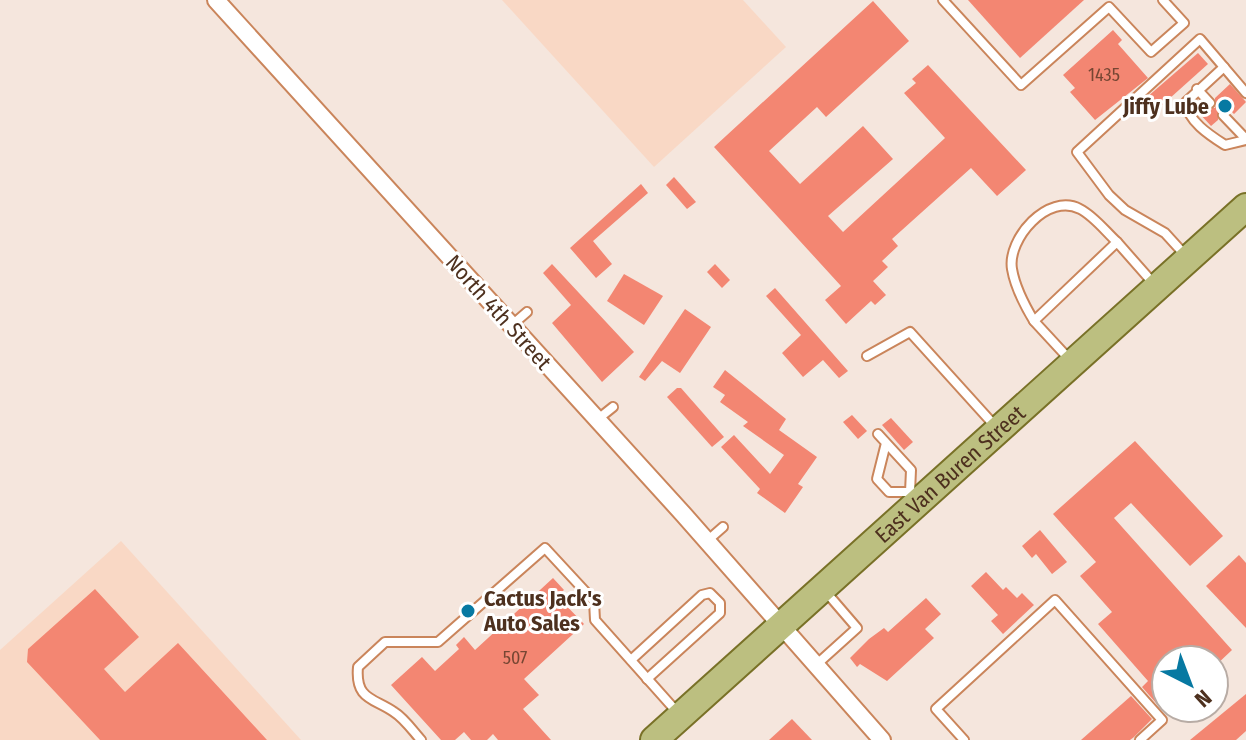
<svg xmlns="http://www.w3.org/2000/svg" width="1246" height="740" viewBox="0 0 1246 740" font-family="'Fira Sans Condensed',sans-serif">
	<rect width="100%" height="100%" fill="#f5e6dd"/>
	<g fill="#f9d8c5">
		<path d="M502,0H743L786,47L654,167Z"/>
		<path d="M121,541L301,740H0V650Z"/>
	</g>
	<g fill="#f38672">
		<path d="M968,0H1084L1020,58Z"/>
		<path d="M873,1L909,41L826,117L817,107L769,151L800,184L863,126L893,159L828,216L843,232L945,138L904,93L916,83L912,79L928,65L1026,170L997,196L971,168L892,239L898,246L882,261L888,267L873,281L886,295L875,305L871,301L846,324L825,300L841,286L714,147Z"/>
		<path d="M1113,30L1122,40L1118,44L1148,78L1095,120L1070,92L1075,88L1063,75Z"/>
		<path d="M1198,53L1208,64L1150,116L1139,104Z"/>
		<path d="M1230,84L1246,102L1234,114L1229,109H1219L1218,120L1211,126L1199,113L1205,108H1215V98Z"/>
		<path d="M674,177L696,202L687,209L666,185Z"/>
		<path d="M641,184L648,193L593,241L612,264L596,278L570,248Z"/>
		<path d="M552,264L634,352L602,382L552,323L571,305L543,273Z"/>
		<path d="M715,264L730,280L722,288L707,272Z"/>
		<path d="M624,274L663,296L644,325L607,301Z"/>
		<path d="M775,288L848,371L839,378L823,360L803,377L782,353L801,335L766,296Z"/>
		<path d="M685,309L711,327L680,373L662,361L645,381L639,377Z"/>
		<path d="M725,370L786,419L779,430L817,457L798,484L803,487L785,513L757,493L760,489L721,447L734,435L770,474L784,455L743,426L748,422L720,402L725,395L713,387Z"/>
		<path d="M677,388H681L724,437L712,447L667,397Z"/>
		<path d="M852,415L867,431L858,439L843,422Z"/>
		<path d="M891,418L913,442L904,450L882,425Z"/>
		<path d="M1135,441L1223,536L1190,566L1131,503L1114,518L1232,650L1214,667V660H1166L1163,711L1142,687L1148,681L1098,624L1112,612L1080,576L1096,562L1053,514Z"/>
		<path d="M1040,530L1067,562L1052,574L1036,554L1032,558L1022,546Z"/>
		<path d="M1239,555L1246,563V628L1206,586Z"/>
		<path d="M986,572L1003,590L1006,587L1017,598L1022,593L1034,605L1003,634L991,621L998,615L971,586Z"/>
		<path d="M553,578L564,590L557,596L584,624L524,679L539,695L523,709L551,740H498L493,734L487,740H471L464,732L455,740H441L391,685L422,657L435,671L459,649L456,645L464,637L475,650Z"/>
		<path d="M95,589L139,637L104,669L125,692L178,643L267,740H100L27,662L28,649Z"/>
		<path d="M926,598L941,614L925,629L934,638L887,681L860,664L857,667L850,658L869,639L884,628L888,632Z"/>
		<path d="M1246,694V731L1236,740H1190Z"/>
		<path d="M1131,696L1152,719L1134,737L1130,740H1081Z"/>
		<path d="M792,719L812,740H769Z"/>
	</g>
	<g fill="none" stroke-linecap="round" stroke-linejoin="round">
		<g stroke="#ca855b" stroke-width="12">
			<g id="lane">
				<path d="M943,0L1021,85L1109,7L1151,52L1184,23L1163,0"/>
				<path d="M1224,67L1186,102C1187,121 1211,136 1225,145L1246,140"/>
				<path d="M1197,89L1210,103"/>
				<path d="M1223,115L1246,139"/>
				<path d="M1185,255L1165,233L1125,210L1109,195L1077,152L1200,39L1246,93"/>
				<path d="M1034,321C1025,306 1015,287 1012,269C1007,239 1048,192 1080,209C1094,216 1106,232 1117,242"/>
				<path d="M512,325L527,312"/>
				<path d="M867,356L910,332L995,426"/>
				<path d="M1070,360L1034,321L1117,242L1154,284"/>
				<path d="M598,419L613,407"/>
				<path d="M878,434L911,470L910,492H889L877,479L886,443"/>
				<path d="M707,541L723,527"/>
				<path d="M631,660L702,595L710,593L720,603V613L647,679"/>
				<path d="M816,665L857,628L826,592"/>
				<path d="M421,740C413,731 404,718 394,712C374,698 355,700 358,667L385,642H438L545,548L594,601L595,620L677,712"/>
				<path d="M964,740L936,709L1055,600L1162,720L1140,740"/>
			</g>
		</g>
		<g stroke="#ca855b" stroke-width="20">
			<path id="street" d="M216,0L684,515L882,740"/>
		</g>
		<g stroke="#797127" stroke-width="30">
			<g id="primary">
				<path id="s1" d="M654,740L1246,207"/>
			</g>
		</g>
		<use href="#lane" stroke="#fff" stroke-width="8"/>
		<use href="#street" stroke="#fff" stroke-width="16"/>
		<use href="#primary" stroke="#bcbf80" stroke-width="26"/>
	</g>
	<g fill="#0779a2" stroke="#fff" stroke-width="3">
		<circle cx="1225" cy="106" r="8"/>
		<circle cx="468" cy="611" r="8"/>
	</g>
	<g text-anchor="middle" stroke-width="6" stroke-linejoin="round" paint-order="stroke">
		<g font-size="18" fill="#764633">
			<text x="1104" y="81">1435</text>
			<text x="515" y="664">507</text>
		</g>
		<g font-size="22" font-weight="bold" fill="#4d301e" stroke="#fff" text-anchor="end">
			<text x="1209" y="114">Jiffy Lube</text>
			<text x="484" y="606" text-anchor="start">Cactus Jack's<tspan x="484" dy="25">Auto Sales</tspan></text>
		</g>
		<g font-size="22" fill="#4d301e" stroke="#fff">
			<text transform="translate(499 312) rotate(48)" y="8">North 4th Street</text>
			<text dy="8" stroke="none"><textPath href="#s1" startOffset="398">East Van Buren Street</textPath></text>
		</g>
	</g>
	<g transform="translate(1190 684) rotate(138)"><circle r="38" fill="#ffffff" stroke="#b8aca5" stroke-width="2"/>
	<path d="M0-6L14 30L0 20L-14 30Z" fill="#0779a2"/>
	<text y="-12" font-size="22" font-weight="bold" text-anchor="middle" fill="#4d301e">N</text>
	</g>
</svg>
